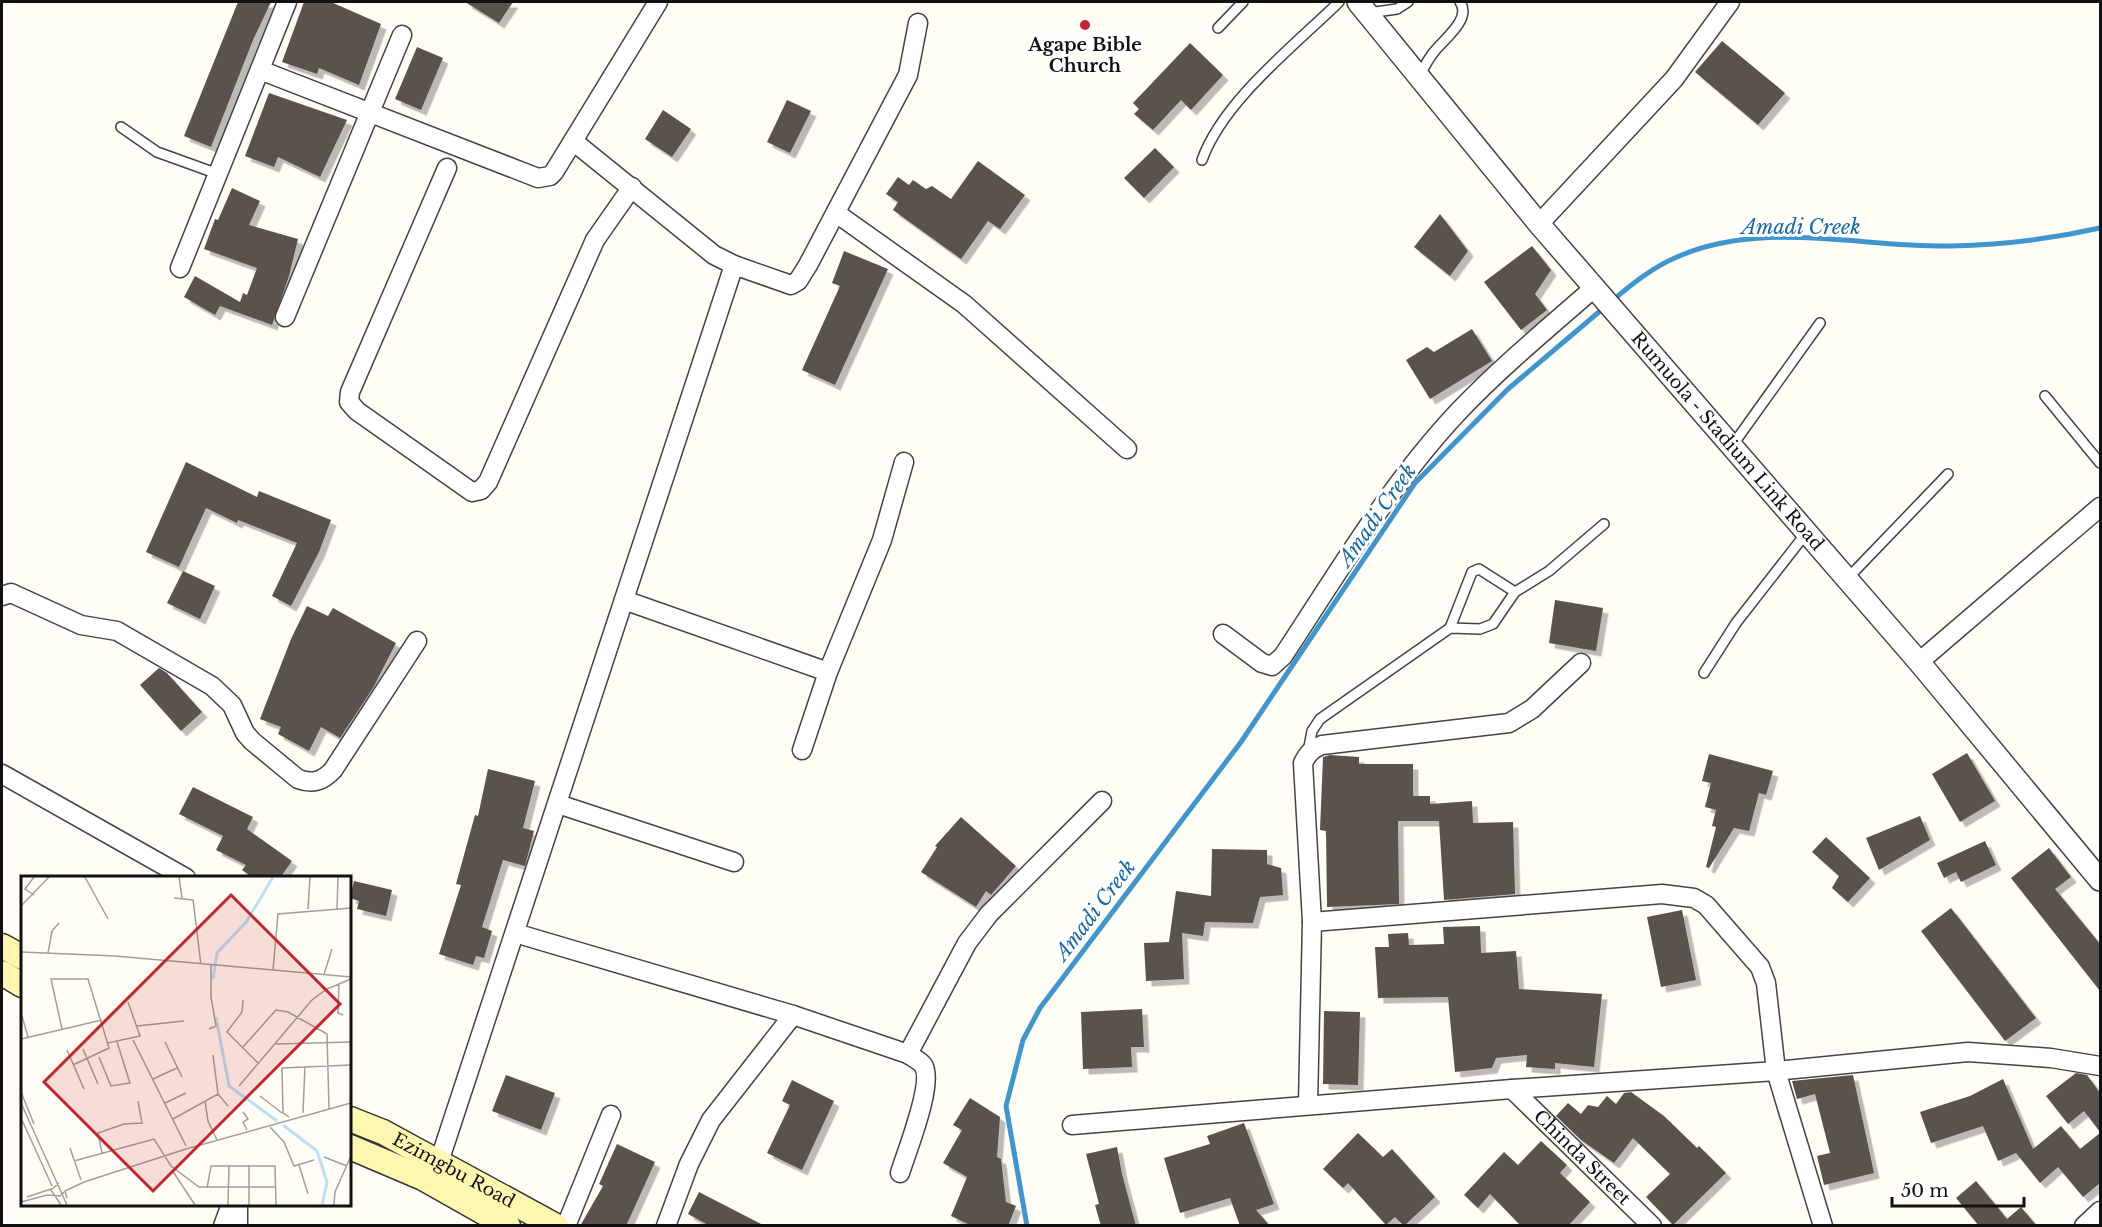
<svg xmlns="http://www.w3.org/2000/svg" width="2102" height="1227" viewBox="0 0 2102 1227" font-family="'Libre Baskerville',serif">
	<defs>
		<filter id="shadow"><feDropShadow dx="5.5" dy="5.5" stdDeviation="0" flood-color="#0004"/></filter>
	</defs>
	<rect width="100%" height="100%" fill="#fffdf5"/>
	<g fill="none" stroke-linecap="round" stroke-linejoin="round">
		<g stroke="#3f96cf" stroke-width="5">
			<path d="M1613,300C1632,284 1653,267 1677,257C1764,219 1861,248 1952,246C2003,245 2051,239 2100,228"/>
			<path d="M1027,1226L1006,1106L1023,1040L1040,1008L1241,742L1415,483L1508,389L1606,306"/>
		</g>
	</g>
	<g fill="#5a524d" filter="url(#shadow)">
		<path d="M238,2H271L253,40L211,147L184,136Z"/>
		<path d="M304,2H331L381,24L359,85L319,68L317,74L282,62Z"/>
		<path d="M465,2H513L499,23Z"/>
		<path d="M1722,41L1785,93L1758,125L1695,72Z"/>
		<path d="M1190,43L1223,75L1191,110L1181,100L1153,130L1134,114L1139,109L1133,103Z"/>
		<path d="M417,47L443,58L421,110L395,99Z"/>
		<path d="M269,93L347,120L320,177L278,157L274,167L245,156Z"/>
		<path d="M787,100L811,111L790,153L767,142Z"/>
		<path d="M663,110L691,129L672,157L645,139Z"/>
		<path d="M1155,148L1174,167L1144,198L1124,178Z"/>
		<path d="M978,161L1025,195L1000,229L988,221L961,259L893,210L898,202L886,194L898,177L909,185L913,180L926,189L932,186L951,199Z"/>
		<path d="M232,188L260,201L249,225L298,239L289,276L272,325L220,306L215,315L184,297L195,276L240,302L243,293L247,295L257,268L204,249L215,219L218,220Z"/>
		<path d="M1440,214L1468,251L1450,276L1414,247Z"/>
		<path d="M1532,246L1551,270L1535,294L1547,310L1521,330L1484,282Z"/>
		<path d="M844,251L888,269L835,385L802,370L840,286L832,283Z"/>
		<path d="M1472,329L1492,361L1430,399L1406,360L1427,347L1434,352Z"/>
		<path d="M186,462L257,497L259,491L331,520L319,552L291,606L272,596L297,543L238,520L237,523L206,508L179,567L146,552Z"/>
		<path d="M183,571L215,586L200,619L167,603Z"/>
		<path d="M1555,600L1603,608L1596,651L1549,643Z"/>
		<path d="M307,606L328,616L333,608L396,643L373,688L340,738L321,727L309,751L278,734L281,727L260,719L291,639Z"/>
		<path d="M159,668L167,673L202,712L181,731L140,685Z"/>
		<path d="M1967,753L1995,801L1960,822L1932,774Z"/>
		<path d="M1709,754L1773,771L1766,795L1759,793L1749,831L1734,828L1709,868L1706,867L1716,827L1712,826L1716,810L1705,807L1711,783L1702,781Z"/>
		<path d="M1330,755L1359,757V764H1413V796H1430V804L1472,801L1473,823L1513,822L1515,894L1444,900L1439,821H1398L1399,904L1327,907L1326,831L1320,830L1323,757Z"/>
		<path d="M488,769L535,781L523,828L534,831L525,866L503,860L482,927L492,931L484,958L476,956L473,965L439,954L461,885L456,884L475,815L478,816Z"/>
		<path d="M193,787L253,817L247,829L292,861L280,878H253L242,870L246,865L216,850L223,836L179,814Z"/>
		<path d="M1920,816L1930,840L1879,870L1866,838Z"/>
		<path d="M961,817L1016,866L991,895L986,891L976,907L921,872L937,847L935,846Z"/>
		<path d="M1826,837L1870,878L1848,902L1832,888L1839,876L1812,852Z"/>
		<path d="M1985,841L1996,865L1961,882L1956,872L1944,878L1937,863Z"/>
		<path d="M2049,848L2071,877L2055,889L2100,944V991L2011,878Z"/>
		<path d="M1212,849L1267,850V864L1281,868L1283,895L1260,897L1253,923L1205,922L1203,936L1182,933L1184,979L1146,981L1144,943L1169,942L1176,891L1211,896Z"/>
		<path d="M354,881L392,890L386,916L357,909L359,901L350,898Z"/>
		<path d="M1951,908L2036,1018L2005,1041L1921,931Z"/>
		<path d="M1682,910L1696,980L1661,987L1647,917Z"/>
		<path d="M1480,926L1481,953L1516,951L1519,989L1602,994L1594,1067L1555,1063V1069L1526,1067L1527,1055L1496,1058L1492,1068L1455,1072L1448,997L1378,998L1375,947H1389L1388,934L1408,933L1409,945L1444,944L1443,927Z"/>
		<path d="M1142,1009L1144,1047H1131L1132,1067L1083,1069L1081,1012Z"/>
		<path d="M1324,1011L1360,1012L1358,1085L1323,1084Z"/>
		<path d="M2076,1073L2087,1075L2100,1093V1132L2084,1111L2068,1124L2046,1096Z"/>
		<path d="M506,1075L555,1093L541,1130L492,1111Z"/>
		<path d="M1853,1075L1874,1173L1824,1185L1817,1156L1830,1153L1815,1094L1797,1099L1792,1081Z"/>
		<path d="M2003,1079L2033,1149L2061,1126L2080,1149L2100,1133V1183L2083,1197L2058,1167L2040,1183L2016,1153L1998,1161L1983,1126L1931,1143L1920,1112L1970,1096Z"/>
		<path d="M792,1080L834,1101L802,1170L767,1153L790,1105L782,1101Z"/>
		<path d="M1631,1092L1664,1116L1697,1148L1699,1146L1726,1173L1673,1225L1646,1197L1670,1174L1633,1138L1614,1163L1581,1140L1556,1116L1568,1103L1581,1114L1588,1105L1598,1107L1607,1096L1616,1104L1624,1093Z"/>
		<path d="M970,1098L1000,1117L997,1157L1001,1159L1006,1202L1016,1206L1008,1226H972L951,1216L967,1177L943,1163L962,1130L953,1125Z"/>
		<path d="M1244,1123L1274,1204L1256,1210L1270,1226H1240L1230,1198L1180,1213L1164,1158L1210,1144L1207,1136Z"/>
		<path d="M1358,1133L1383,1157L1392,1149L1435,1197L1404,1226L1395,1217L1386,1225L1348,1183L1343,1188L1323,1169Z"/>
		<path d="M1541,1141L1567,1165L1560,1173L1590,1202L1568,1226H1521L1490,1194L1478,1208L1464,1195L1504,1152L1518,1165Z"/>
		<path d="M617,1144L655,1162L626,1226H580L603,1186L599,1184Z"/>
		<path d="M1117,1147L1122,1174L1136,1226H1101L1095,1205L1099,1204L1086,1154Z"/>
		<path d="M1976,1181L2007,1219L2021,1207L2037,1226H1979L1956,1198Z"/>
		<path d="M699,1192L765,1226H710L688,1214Z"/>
	</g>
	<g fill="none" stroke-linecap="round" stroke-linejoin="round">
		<g stroke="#444" stroke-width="12">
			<g id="service">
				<path d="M1368,13L1397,9L1408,2"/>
				<path d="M1218,28L1243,2"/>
				<path d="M1419,76C1424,68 1428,59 1434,52C1444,39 1472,19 1460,2"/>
				<path d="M121,127L157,152L218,174"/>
				<path d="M1202,160C1223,101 1294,46 1339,2"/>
				<path d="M2045,396L2100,463"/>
				<path d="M1732,446L1820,323"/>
				<path d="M1847,579L1948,474"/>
				<path d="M1450,628L1472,572L1479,569L1515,592"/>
				<path d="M1704,673L1736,623L1807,532"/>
				<path d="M1308,752L1312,731L1320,719L1450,628L1480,629L1493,624L1515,592L1549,571L1604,524"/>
			</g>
		</g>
		<g stroke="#444" stroke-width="21">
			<g id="minor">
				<path d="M260,70L538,178L550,176L554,172L658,2"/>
				<path d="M573,141L714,255L734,265L791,285L798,281L808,265L908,75L918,23"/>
				<path d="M447,168L350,392L349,402L357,411L472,492L481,490L488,482L595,240L632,187"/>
				<path d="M836,213L964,304L1127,449"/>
				<path d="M1539,224L1674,79L1730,2"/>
				<path d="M180,268L287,2"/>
				<path d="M285,317L402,35"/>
				<path d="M2,596L11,593L81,625L117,631L212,686L232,705L245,733L252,741L298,779C312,784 322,782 333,770L417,641"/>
				<path d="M624,600L828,672"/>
				<path d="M1223,634L1262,663L1272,666L1283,656C1338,573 1390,484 1459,411C1501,367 1548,328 1594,288"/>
				<path d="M1919,662L2100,507"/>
				<path d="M802,750L828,672L882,540L904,462"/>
				<path d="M2,774L186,878"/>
				<path d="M558,804L734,862"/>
				<path d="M1312,922L1662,894L1694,898L1706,905L1760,967L1766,983L1776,1071L1823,1226"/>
				<path d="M515,933L793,1015L908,1054C912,1057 920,1061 923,1065C935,1082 906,1153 900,1173"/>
				<path d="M908,1054L967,943L989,914L1102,801"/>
				<path id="s1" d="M1512,1089L1652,1226"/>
				<path d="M1308,1104L1312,922L1303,763C1308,753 1312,749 1322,745L1509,723L1532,709L1581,663"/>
				<path d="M1072,1125L1512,1089L1776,1071L1968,1052L2051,1058L2100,1066"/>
				<path d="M439,1162L734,265"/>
				<path d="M238,1204V1226"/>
				<path d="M223,1226L231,1204"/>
				<path d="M566,1226L611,1115"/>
				<path d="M666,1226L689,1164L711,1120L793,1015"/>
				<path d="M2084,1226L2100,1211"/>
			</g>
		</g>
		<g stroke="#444" stroke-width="24">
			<g id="tertiary">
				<path id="s2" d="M1358,2L1539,224L1919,662L2100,880"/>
			</g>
		</g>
		<g stroke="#333" stroke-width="27">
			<g id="secondary">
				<path d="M2,946L22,957"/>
				<path d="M2,973L22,985"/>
				<path id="s3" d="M350,1119L383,1132L556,1226"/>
				<path d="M350,1147L423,1178L508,1226"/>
			</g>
		</g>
		<use href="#service" stroke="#fff" stroke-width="9"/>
		<use href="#minor" stroke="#fff" stroke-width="18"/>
		<use href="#tertiary" stroke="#fff" stroke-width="21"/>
		<use href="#secondary" stroke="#fff6b0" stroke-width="24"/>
	</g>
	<circle fill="#c4262e" stroke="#fff" stroke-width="2" cx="1085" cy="25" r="6"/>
	<g text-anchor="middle" stroke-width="6" stroke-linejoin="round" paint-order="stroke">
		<g font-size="18" font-weight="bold" fill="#111" stroke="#fff">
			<text x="1085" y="51">Agape Bible<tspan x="1085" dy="21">Church</tspan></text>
		</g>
		<g font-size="18" fill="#111" stroke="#fff">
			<text dy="6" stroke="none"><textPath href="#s2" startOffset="574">Rumuola - Stadium Link Road</textPath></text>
			<text dy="6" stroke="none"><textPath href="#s1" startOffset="98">Chinda Street</textPath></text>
			<text dy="6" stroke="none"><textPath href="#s3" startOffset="116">Ezimgbu Road</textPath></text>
		</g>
		<g font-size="20" font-style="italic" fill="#1768a6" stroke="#fff">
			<text x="1801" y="234">Amadi Creek</text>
			<text transform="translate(1377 515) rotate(-55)" y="7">Amadi Creek</text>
			<text transform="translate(1095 910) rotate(-53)" y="7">Amadi Creek</text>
		</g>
	</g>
	<g transform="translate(21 876)">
		<rect width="330" height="330" fill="#fffdf5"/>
		<path fill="none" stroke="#b9e0f7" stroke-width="3" d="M192,103L196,77L226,45L252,1M195,141L208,210L256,245M262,249L296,275L306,306L301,329"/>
		<path fill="none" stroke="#a09f9a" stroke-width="1.5" d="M64,1L87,43M158,1L161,22M13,19L4,13L13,1M153,22L172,24L180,89M0,30L28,1M287,33L289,1M316,33L317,1M0,76L94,80L330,101M27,77L31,55L38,47M252,94L257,38L330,32M303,98L311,73M318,107L317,137L322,139M222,124L221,136L206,156L237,187M1,140L7,161M116,150L163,145M41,153L30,103H67L88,172L52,189M188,153L195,150L190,121V89M0,163L81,144M112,164L165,270M144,166L161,201M87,167L119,160L107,126M255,168L330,166M222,171L255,134L267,136L306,158L308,233M62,173L77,208M46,174L63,213M192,179L197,218M78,181L90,210L109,207L96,166M132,203L156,192M218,210L291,124L306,113L330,103M0,216L13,248M239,220L261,237M184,225L187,245L196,264M0,227L46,329M144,227L165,217M222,236L227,243L222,246L226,254M282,237L284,190M268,241L262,237L261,192L330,189M0,242L31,310M152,243L197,218L207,230M249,251L263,266L273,290L293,284M49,272L60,304M81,277L77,257L103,248L121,247L117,225M303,281L326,290M53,285L133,263L150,290L178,311H255M278,289L287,318M151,294L174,329M38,307L30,314L40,329M186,312L190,290H254L255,329M6,321L30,313M46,322L44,315L63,306L165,273L330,227M0,326L26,319L39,320L43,316M207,329L208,289M228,329V289M313,329L314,316L330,280"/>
		<path fill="#c4262e" fill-opacity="0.15" stroke="#c4262e" stroke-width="3" d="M210,19L319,128L132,315L23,206Z"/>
		<rect width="330" height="330" fill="none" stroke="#111" stroke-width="3"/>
	</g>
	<rect width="2102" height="1227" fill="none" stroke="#111111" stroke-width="6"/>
	<path d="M1892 1197v9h132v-9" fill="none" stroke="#111111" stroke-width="3"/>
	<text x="1901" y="1197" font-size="18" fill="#111111" stroke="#ffffff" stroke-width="4.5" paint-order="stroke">50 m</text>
</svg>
